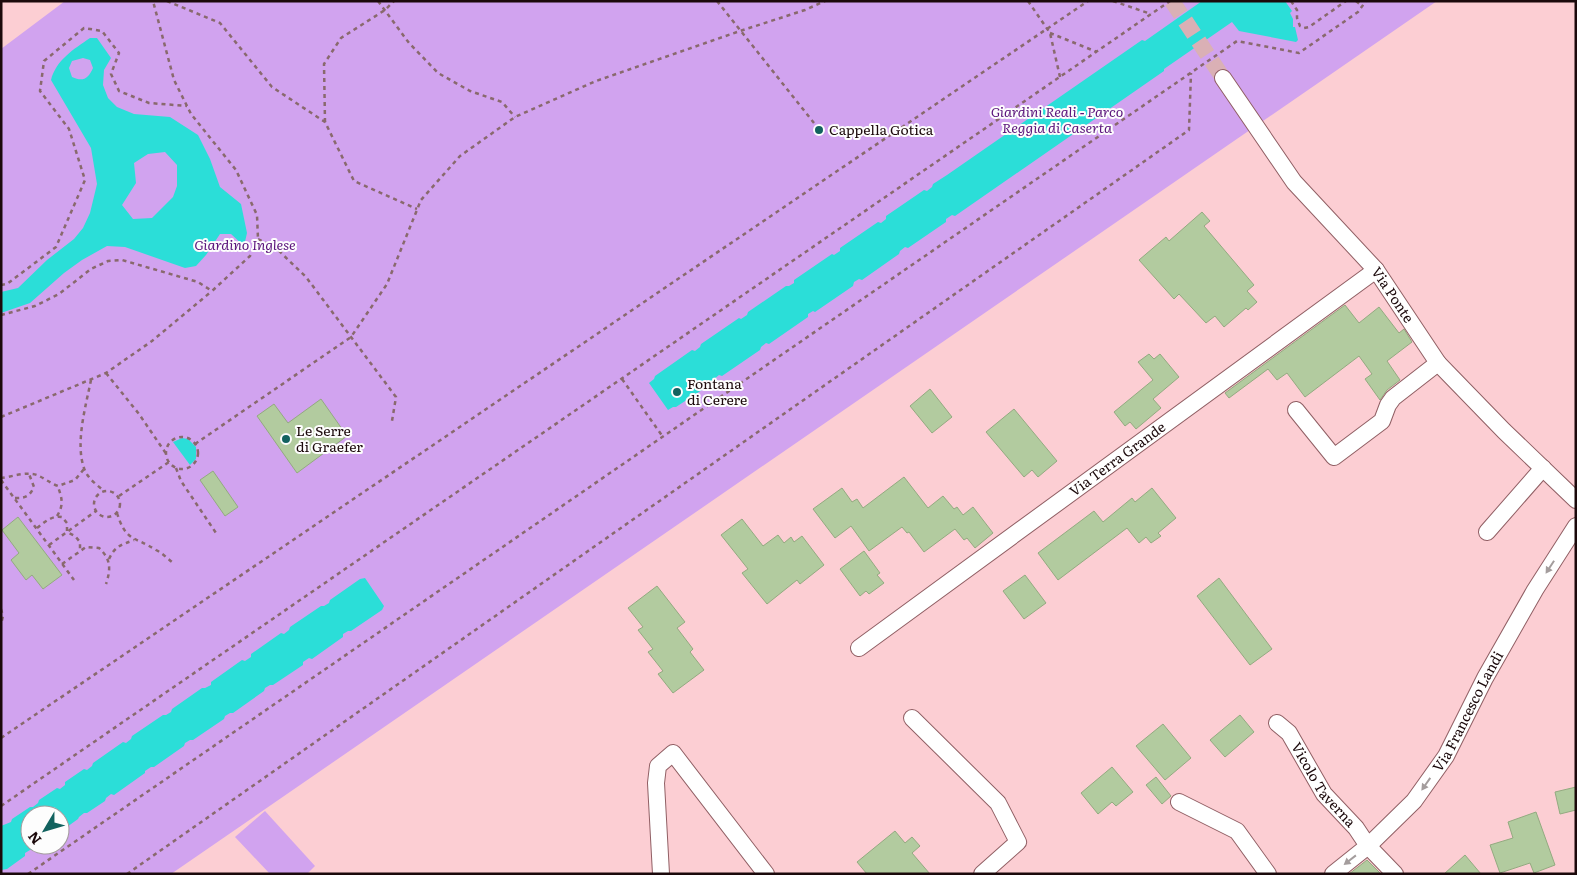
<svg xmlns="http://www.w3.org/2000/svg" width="1577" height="875" viewBox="0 0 1577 875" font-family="Literata,serif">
	<rect width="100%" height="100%" fill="#fcced3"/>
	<g fill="#d1a3ef" fill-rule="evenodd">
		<path d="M65,1H1437L171,874H1V49ZM30,815H60V845H30Z"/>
		<path d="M265,811L315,866L307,874H270L235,837Z"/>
	</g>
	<g fill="#2bded8" fill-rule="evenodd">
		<path d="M1202,1H1285L1292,11L1290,13L1293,19V27H1295L1298,40L1296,42L1239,31L1232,22L1164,69V71L955,216L952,215L946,219V222L908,248L905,247L900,251L899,254L862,280L859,279L854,282L853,286L815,312L813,311L808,314V317L769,344L766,343L761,347L760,350L722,376L719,375L714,379V382L676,407H673L668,410L649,383L654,379L655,376L692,350L695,351L700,347L701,344L739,318L741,319L747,315L748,312L786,286H789L794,283V280L832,254L834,255L840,251V248L878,222L881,223L886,219V216L924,190L927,191L932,187L933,184L947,175L1142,40L1145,41Z"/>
		<path d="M90,38H97L111,58L104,70L103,85L108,98L117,107L134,114L170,117L198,135L210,159L220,187L241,204L247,233L244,246L231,234H220L206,255L196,266L185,268L125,247L107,246L82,260L64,273L30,303L1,313V292L18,288L47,260L74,239L83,228L90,213L97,184L91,148L51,80C56,60 74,49 90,38ZM83,58L90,60L93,68C88,79 83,82 72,77L69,68L72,61ZM165,152L177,165V186L173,197L152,218L133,219L122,205L136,183L134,163L148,154Z"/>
		<path d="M182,438L188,439L196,447V459L190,465L173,442Z"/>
		<path d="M365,578L384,606L382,610L351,631H348L343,634V637L312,659L309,658L303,662V665L273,685H270L265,688L264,691L233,713H230L225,716L224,719L193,740H190L185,743L184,746L154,767H151L145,771V773L114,795L111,794L106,798L105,801L87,813H84L79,817L78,819L60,832V815H30V845H41L34,850H30L25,853V856L7,869L1,870V826L11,822L12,819L30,807H33L38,803L39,800L57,788L60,789L65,785V782L84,769L87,770L92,766L93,763L123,742L126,743L131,739L132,736L163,715H166L171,712L172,709L202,688H205L211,685V682L242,660L245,661L251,657V654L281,633L284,634L289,630L290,627L321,606H324L329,603L330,600L360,579Z"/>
	</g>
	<g fill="#b2cb9f" stroke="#93aa80">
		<path d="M1202,212L1210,221L1204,226L1254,285L1247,291L1257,302L1248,310L1246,308L1224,327L1215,316L1206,323L1179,294L1174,299L1139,260L1166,237L1169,241Z"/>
		<path d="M1345,305L1359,323L1379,307L1399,333L1404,329L1412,342L1387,361L1400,380L1387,390L1380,400L1365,379L1372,374L1359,356L1305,397L1287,373L1277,380L1268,369L1229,398L1225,393Z"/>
		<path d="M1149,354L1154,359L1160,354L1179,377L1153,399L1161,408L1136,429L1130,422L1125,426L1114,412L1153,380L1138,362Z"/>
		<path d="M930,389L952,417L932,433L910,406Z"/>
		<path d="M321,399L347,436L297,473L257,416L274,404L288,423Z"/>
		<path d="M1014,409L1057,461L1038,477L1032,470L1024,477L986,432Z"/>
		<path d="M213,471L238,507L225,516L200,480Z"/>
		<path d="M904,477L928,508L943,496L954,509L957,507L963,515L973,507L993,533L975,548L967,538L964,540L955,529L924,552L909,532L907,533L902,527L869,551L851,526L835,538L813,509L842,488L852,502L857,499L863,508Z"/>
		<path d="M1152,488L1176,518L1158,533L1161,536L1151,543L1146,537L1139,543L1127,528L1058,580L1038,553L1094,511L1103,522L1132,498L1135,502Z"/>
		<path d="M18,517L62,575L43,589L32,575L26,580L11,560L19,553L2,530Z"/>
		<path d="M742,519L763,546L778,535L784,543L791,537L794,542L802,536L824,565L800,584L797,580L767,604L742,573L748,569L721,535Z"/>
		<path d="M864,551L880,573L877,575L884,583L869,594L866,591L860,596L840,569Z"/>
		<path d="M1025,575L1046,603L1024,619L1003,591Z"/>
		<path d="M1219,578L1272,649L1250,665L1197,596Z"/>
		<path d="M657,586L685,622L677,628L693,649L690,652L704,670L673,693L658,674L663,671L648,652L653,649L638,630L643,627L628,608Z"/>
		<path d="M1240,715L1254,732L1225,757L1210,740Z"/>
		<path d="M1163,724L1191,758L1165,780L1136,746Z"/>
		<path d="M1112,767L1133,792L1116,806L1112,802L1098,814L1081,793Z"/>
		<path d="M1156,777L1171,796L1162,804L1146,785Z"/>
		<path d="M1576,787V810L1560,814L1555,792Z"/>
		<path d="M1536,812L1555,865L1534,873L1530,863L1500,873L1490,845L1513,838L1508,822Z"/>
		<path d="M895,831L905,843L912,837L920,846L912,853L930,874H867L857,862Z"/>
		<path d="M1465,855L1481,874H1444Z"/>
		<path d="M1367,860L1381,874H1349Z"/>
	</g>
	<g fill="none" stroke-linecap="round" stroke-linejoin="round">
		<path stroke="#dab0b5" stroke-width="16" stroke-dasharray="16 8" stroke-linecap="butt" d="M1172,1L1223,78"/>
		<g stroke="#905f64" stroke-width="18">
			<g id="minor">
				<path id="s1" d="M1223,78L1294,182L1376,270L1438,363L1504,431L1576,500"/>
				<path d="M1296,410L1334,457L1382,421L1388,405L1393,398L1438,363"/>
				<path d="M1487,532L1543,468"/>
				<path id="s2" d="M859,648L1376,270"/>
				<path d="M912,718L998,803L1018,842L982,874"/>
				<path id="s3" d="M1277,723L1289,733L1324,794L1356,828L1368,846L1395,874"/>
				<path d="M1179,802L1237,831L1268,874"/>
				<path d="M661,874L656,783L658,766L673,753L766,874"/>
				<path id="s4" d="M1333,874L1368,846L1414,801L1446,756L1485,678L1535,590L1576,526"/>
			</g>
		</g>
		<g stroke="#89696d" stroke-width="2.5" stroke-dasharray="4 4" stroke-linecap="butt">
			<path d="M167,1L220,23L272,87L325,122L354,181L417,209"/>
			<path d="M378,1L409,43L438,73L470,91L502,102L515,117"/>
			<path d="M717,1L814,123"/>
			<path d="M1028,1L1050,33L1060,77"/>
			<path d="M1113,1L1151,14"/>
			<path d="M1291,1L1297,10V18L1300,26L1304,28L1309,27L1346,1"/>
			<path d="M1356,1L1362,6"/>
			<path d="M1050,33L1097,52"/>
			<path d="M325,122L324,64L341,38L385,10L394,1"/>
			<path d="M258,239L276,248L306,277L396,397L392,421"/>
			<path d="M1,285L7,284L56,247L85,180L69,129L40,91L44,61L84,28L102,31L119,53L111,74L119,91L149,103L187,106"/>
			<path d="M1,315L35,306L59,294L91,269L108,261L122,260L198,282L212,291L250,256L258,239L257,215L236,170L191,114L174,80L153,1"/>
			<path d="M106,373L139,414L167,455"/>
			<path d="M622,379L663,437"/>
			<path d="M91,380C86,405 75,443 84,468C87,478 97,485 104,491"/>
			<path d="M1,417L106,373L152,341L212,291"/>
			<circle cx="182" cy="453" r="16"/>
			<path d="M195,444L351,337L387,284L421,200L460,156L515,117L596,81L740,31L805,10L825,1"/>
			<path d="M176,468L181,481L216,533"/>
			<path d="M1,478C11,477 27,471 37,475C44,478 50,483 58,486L75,480L84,469"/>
			<path d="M1,480L74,580"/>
			<circle cx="107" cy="504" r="13"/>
			<path d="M119,496L169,462"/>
			<path d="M15,498C25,498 29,497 34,487L29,474"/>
			<path d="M117,513C126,542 134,536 156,550C162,553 167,558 172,562"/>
			<path d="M57,516C64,505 62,498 58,487"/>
			<path d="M37,528C45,522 52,515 62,517L67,523V532L75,536L80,542V550"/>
			<path d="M49,545L96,511"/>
			<path d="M109,559C115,546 121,545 134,540"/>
			<path d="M62,564L86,547L99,548C111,559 111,569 106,584"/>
			<path d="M1,609L3,616L1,624"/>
			<path d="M1,738L1088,1"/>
			<path d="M1,806L1170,1"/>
			<path d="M28,874L1237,41L1299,53L1358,12L1366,1"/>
			<path d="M127,874L1189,130L1191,73"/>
		</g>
		<use href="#minor" stroke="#fff" stroke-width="16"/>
	</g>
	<defs><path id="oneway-solid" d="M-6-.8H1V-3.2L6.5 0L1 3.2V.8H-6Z" transform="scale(1.25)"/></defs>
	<g fill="#a49d9d">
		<use href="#oneway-solid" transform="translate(1550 567) rotate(123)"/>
		<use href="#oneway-solid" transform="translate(1426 784) rotate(125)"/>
		<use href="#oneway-solid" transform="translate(1350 860) rotate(142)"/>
	</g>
	<g fill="#12625f" stroke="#fdfdfd" stroke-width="2">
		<circle cx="819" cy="130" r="5"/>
		<circle cx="677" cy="392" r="5"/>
		<circle cx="286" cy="439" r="5"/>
	</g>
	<g text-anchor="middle" stroke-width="4" stroke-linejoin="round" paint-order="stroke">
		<g font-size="14" font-style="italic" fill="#5a137b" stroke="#fdfdfd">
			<text x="1057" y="117">Giardini Reali - Parco<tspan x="1057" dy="16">Reggia di Caserta</tspan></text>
			<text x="245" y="250">Giardino Inglese</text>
		</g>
		<g font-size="14" fill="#1b090b" stroke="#fdfdfd" text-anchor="start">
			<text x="829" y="135">Cappella Gotica</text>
			<text x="687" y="389">Fontana<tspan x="687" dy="16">di Cerere</tspan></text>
			<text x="296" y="436">Le Serre<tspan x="296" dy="16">di Graefer</tspan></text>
		</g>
		<g font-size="14" fill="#1b090b" stroke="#fdfdfd">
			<text dy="5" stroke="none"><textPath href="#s1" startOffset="276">Via Ponte</textPath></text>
			<text dy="5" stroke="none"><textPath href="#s2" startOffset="320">Via Terra Grande</textPath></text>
			<text dy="5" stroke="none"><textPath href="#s4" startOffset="214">Via Francesco Landi</textPath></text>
			<text dy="5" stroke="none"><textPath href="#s3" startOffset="78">Vicolo Taverna</textPath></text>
		</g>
	</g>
	<rect width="1577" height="875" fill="none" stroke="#1b090b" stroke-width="5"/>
	<g transform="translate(45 830) rotate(232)"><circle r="24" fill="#fdfdfd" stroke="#a39b9c"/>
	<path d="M0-4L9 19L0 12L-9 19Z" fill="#12625f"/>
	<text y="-8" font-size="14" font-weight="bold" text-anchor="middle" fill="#1b090b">N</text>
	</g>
</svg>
